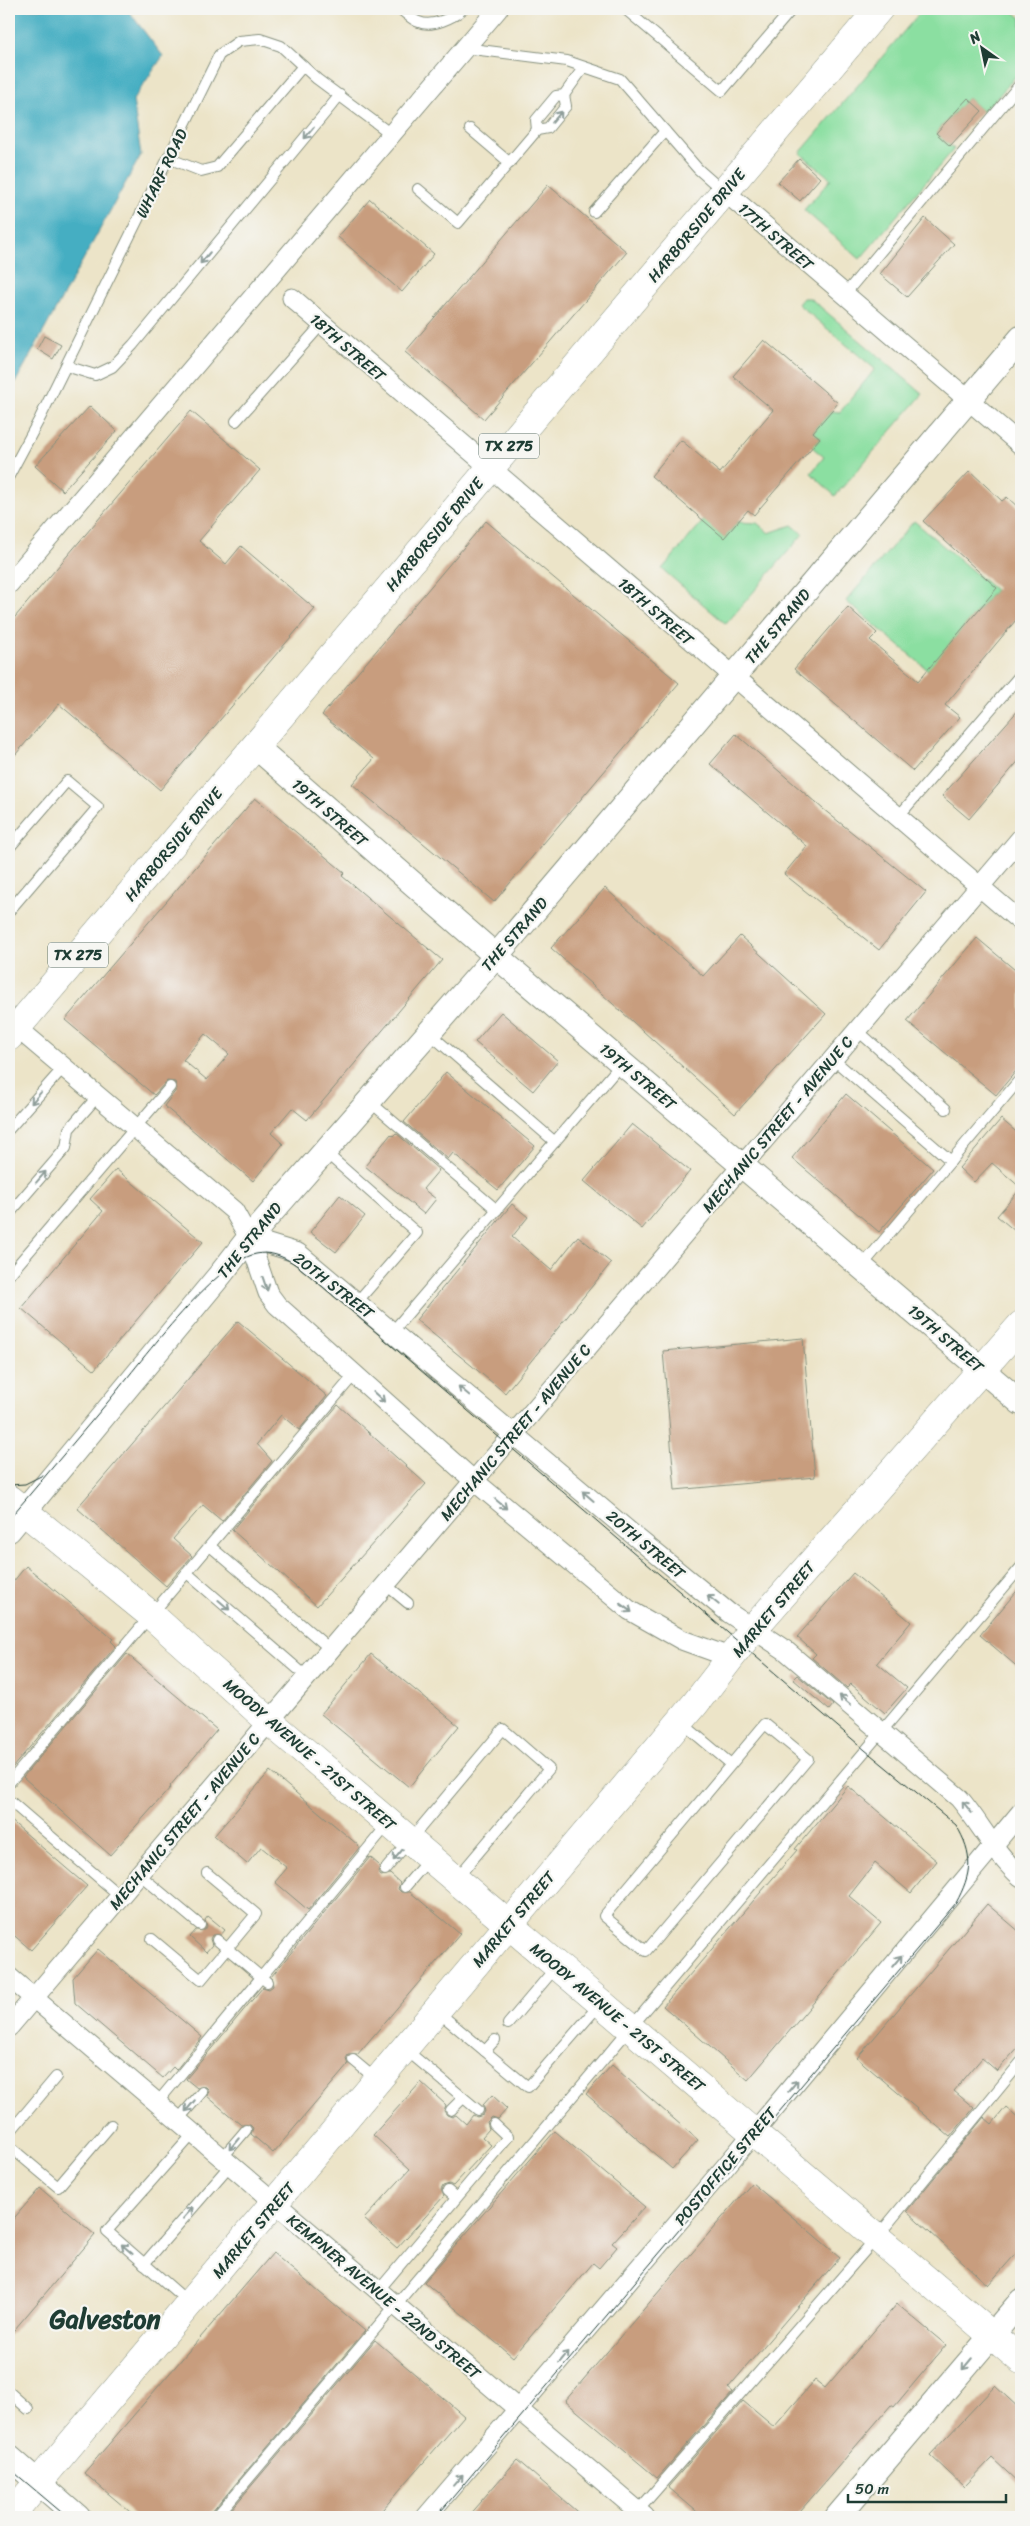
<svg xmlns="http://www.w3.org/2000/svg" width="1030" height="2526" viewBox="0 0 1030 2526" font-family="Sriracha,sans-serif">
	<rect width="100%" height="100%" fill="#f6f6f2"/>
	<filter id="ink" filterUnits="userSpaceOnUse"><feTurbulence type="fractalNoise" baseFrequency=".02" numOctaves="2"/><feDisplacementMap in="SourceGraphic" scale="10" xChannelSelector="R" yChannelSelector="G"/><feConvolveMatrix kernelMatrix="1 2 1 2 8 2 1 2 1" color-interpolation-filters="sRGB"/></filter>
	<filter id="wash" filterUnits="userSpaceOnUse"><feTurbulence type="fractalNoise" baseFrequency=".0096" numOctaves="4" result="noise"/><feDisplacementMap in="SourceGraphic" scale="20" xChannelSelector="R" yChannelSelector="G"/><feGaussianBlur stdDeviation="1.12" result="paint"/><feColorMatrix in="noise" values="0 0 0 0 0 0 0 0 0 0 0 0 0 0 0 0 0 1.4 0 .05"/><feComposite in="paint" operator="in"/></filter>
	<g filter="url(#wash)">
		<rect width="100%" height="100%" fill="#ece4c8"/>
		<g fill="#8bdfa1" stroke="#558e6a">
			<path d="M923,9H1010L1021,18V70L984,113L968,98L936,133L954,149L860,259L804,210L831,179L800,153Z"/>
			<path d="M803,298H810L923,394L835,496L811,473L824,457L812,447L820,438L813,432L831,411L840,412L875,369L798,304Z"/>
			<path d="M704,520L724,538L738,522L757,523L769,533L792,525L803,534L726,624L662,569Z"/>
			<path d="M914,521L995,590L928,670L846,601Z"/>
		</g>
		<path fill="#44aec2" stroke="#32767b" d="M9,9H127L163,56L133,100L141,155L9,394Z"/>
		<g id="blocks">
			<g fill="#c89d7e" fill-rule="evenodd">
				<path d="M968,98L982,111L950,146L936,133Z"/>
				<path d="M799,159L820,178L800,201L778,182Z"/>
				<path d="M548,185L627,252L484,419L405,352Z"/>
				<path d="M370,199L434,254L402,292L338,237Z"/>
				<path d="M925,218L954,244L907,297L880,274Z"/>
				<path d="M44,336L61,345L53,359L37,349Z"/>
				<path d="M764,340L838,403L813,432L820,438L754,515L748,510L724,538L651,476L681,440L720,473L773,410L733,376Z"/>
				<path d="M90,406L117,431L63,491L35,466Z"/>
				<path d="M191,411L260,470L199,541L226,564L241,546L315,609L160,790L59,704L9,762V624Z"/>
				<path d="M970,471L1002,501L1007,497L1021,510V614L945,705L960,717L913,771L794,669L848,607L877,633L870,640L918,681L997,588L923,521Z"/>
				<path d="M486,521L679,683L494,902L352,784L374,759L322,715Z"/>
				<path d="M1021,707V758L969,819L942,796Z"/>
				<path d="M736,734L823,809L926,892L879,950L784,874L807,846L710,764Z"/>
				<path d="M255,798L345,873L342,876L442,960L307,1120L292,1108L271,1133L283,1144L253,1181L164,1106L177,1089L175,1082L167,1081L154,1095L65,1020ZM205,1034L229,1054L207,1080L183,1060Z"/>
				<path d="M605,888L703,976L740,936L826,1014L735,1114L551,948Z"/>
				<path d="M977,938L1021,975V1065L996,1095L907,1021Z"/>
				<path d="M501,1012L558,1061L533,1091L475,1042Z"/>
				<path d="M446,1072L535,1146L498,1190L453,1153L448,1159L404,1122Z"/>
				<path d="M846,1094L933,1169L879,1232L792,1158Z"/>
				<path d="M1001,1119L1021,1136V1236L997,1216L1021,1188L992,1163L974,1182L959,1168Z"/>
				<path d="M632,1124L690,1171L642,1229L584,1181Z"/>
				<path d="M396,1133L439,1170L423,1189L436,1199L424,1214L365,1166L391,1134L393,1136Z"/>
				<path d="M116,1169L203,1242L94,1370L21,1308L103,1211L90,1199Z"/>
				<path d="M340,1195L365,1216L336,1252L310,1232Z"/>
				<path d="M512,1204L528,1217L512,1237L551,1270L578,1236L611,1263L505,1393L416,1320Z"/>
				<path d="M238,1321L327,1396L299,1430L281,1415L257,1444L272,1461L222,1521L203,1505L173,1539L192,1556L166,1586L77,1508Z"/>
				<path d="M803,1338L815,1477L675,1490L663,1351Z"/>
				<path d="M338,1405L426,1484L317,1606L232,1530Z"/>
				<path d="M26,1566L113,1639L111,1641L116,1646L12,1768L9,1765V1587Z"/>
				<path d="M853,1573L911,1622L877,1663L907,1688L885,1713L851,1684L847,1688L812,1658L816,1654L797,1637Z"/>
				<path d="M1021,1586V1670L980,1635Z"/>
				<path d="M127,1654L217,1730L170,1786L171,1787L110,1855L23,1777Z"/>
				<path d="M371,1654L459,1726L409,1787L321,1714Z"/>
				<path d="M797,1675L833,1705L829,1710L793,1679Z"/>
				<path d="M270,1771L358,1845L359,1848L308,1910L275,1882L287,1868L261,1847L247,1864L214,1836Z"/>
				<path d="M848,1786L937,1861L911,1893L875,1863L849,1896L881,1923L748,2080L663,2006L797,1850L795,1849Z"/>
				<path d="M9,1819L87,1886L31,1950L9,1931Z"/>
				<path d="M370,1857L380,1866L378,1872L381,1876L390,1874L400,1883L398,1889L401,1892H410L460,1934L357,2055H348L346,2059L348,2065L273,2153L251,2134L253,2128L250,2125H241L207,2096L209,2090L206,2087L197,2088L186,2079L263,1987L269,1989L273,1986L271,1977Z"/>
				<path d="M987,1904L1021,1933V2044L997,2071L982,2058L954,2091L974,2108L950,2137L857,2058Z"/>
				<path d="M208,1916L225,1930L221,1935H212L210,1939L212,1945L206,1952L190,1937L196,1930H205L207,1926L205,1920Z"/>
				<path d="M98,1949L202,2037L176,2070L173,2067L163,2078L75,2003L73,1978Z"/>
				<path d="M612,2065L698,2140L672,2169L586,2094Z"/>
				<path d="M421,2082L446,2105L444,2111L447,2115L452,2117L456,2115L466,2124L473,2115L477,2117L483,2115L485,2111L483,2105L492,2095L507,2109L498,2119L492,2117L487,2122L489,2129L482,2137L491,2145L453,2186L449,2184L443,2186L441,2190L444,2196L397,2248L364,2219L410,2169L373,2135Z"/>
				<path d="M1006,2107L1021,2120V2248L988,2285L907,2211L984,2117L992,2124Z"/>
				<path d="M555,2131L645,2207L612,2243L617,2247L599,2268L593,2263L513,2357L424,2282Z"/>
				<path d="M752,2183L840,2257L728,2388L733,2392L657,2478L565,2401Z"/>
				<path d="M40,2188L95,2235L9,2336V2224Z"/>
				<path d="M273,2253L365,2331L211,2513L209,2517H136L84,2473Z"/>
				<path d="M897,2304L946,2345L894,2407L891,2405L795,2517H703L668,2487L743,2401L774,2427L815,2380L825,2388Z"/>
				<path d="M375,2340L464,2416L376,2517H225Z"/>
				<path d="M995,2386L1021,2410V2485L992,2458L964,2487L930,2455Z"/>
				<path d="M517,2460L583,2517H467Z"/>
			</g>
		</g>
	</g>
	<g filter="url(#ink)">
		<use href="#blocks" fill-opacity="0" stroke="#86907e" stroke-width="1"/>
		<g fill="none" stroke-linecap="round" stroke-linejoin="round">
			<g stroke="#86907e" stroke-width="12">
				<g id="service">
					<path d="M400,9C406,13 412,20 419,22C432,28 454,17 463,9"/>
					<path d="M625,9L722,91L792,9"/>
					<path d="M464,48L567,61L620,79L698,169L723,191"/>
					<path d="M470,129L510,163"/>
					<path d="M537,130L536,120L556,96L564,95L584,67"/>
					<path d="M168,158L201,171L217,167L303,66"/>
					<path d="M418,189L458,223L537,130L548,128L566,106L564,95"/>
					<path d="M594,212L665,131"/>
					<path d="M845,294L1021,83"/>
					<path d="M66,366L95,375L112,367L133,345L340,95"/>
					<path d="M236,421L322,324"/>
					<path d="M9,476L40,418L219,55L239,41L260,39L281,46L317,79L391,134"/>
					<path d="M898,817L1021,674"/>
					<path d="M9,848L67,781L98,807L9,911"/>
					<path d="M857,1030L946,1109"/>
					<path d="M429,1033L555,1142"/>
					<path d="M833,1059L951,1161"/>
					<path d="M369,1101L497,1210"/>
					<path d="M9,1129L63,1068"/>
					<path d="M324,1151L417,1233L357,1302"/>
					<path d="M9,1214L66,1148L69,1129L97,1097"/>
					<path d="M862,1266L1021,1078"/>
					<path d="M9,1275L170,1087"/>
					<path d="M393,1331L622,1063"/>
					<path d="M210,1546L330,1649"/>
					<path d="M187,1573L306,1676"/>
					<path d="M385,1584L408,1603"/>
					<path d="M681,1722L731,1764"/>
					<path d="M765,1724L808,1759L646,1951L604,1916Z"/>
					<path d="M9,1783L354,1375"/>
					<path d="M11,1802L120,1896"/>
					<path d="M385,1870L503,1729L549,1769L457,1878"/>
					<path d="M139,1874L200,1925"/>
					<path d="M405,1887L429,1859"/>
					<path d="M152,1939L201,1980L256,1914L207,1873"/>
					<path d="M217,1940L267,1982"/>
					<path d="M437,2011L528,2087L600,2004"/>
					<path d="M508,2024L557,1966"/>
					<path d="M405,2049L478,2110"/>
					<path d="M485,2051L495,2040"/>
					<path d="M353,2060L377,2080"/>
					<path d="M157,2103L389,1823"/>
					<path d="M451,2110L463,2098"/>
					<path d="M177,2121L202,2092"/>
					<path d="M9,2133L56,2077"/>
					<path d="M9,2146L58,2187L111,2125"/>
					<path d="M222,2158L246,2130"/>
					<path d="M448,2191L456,2198"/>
					<path d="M144,2264L230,2165"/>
					<path d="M378,2291L508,2137L494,2124"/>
					<path d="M188,2302L107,2231L193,2134"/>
					<path d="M9,2392L28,2409"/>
					<path d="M636,2513L877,2237L1021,2062"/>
					<path d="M216,2517L1021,1567"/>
				</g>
			</g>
			<g stroke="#86907e" stroke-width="21">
				<g id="minor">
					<path d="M724,191L1021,445"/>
					<path d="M292,298L1021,922"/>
					<path d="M9,584L498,9"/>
					<path d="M9,1021L234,1211L249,1238L268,1293L277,1305L473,1480L629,1610L682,1640L732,1658"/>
					<path d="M249,1238L298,1253L637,1538L729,1613L785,1650L959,1798C981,1824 995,1854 1021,1877"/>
					<path d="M9,1977L645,2517"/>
					<path d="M9,2027L1021,838"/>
					<path d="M426,2517L726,2166L1021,1812"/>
				</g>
			</g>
			<g stroke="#86907e" stroke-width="26">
				<g id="tertiary">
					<path d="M256,747L496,956L1021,1403"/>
					<path d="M9,1530L220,1275L249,1238L496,956L1021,338"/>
					<path d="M9,2457L78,2517"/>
					<path d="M837,2517L1021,2301"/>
				</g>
			</g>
			<g stroke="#86907e" stroke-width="29">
				<g id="secondary">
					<path d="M9,1499L151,1615L269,1721L1021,2360"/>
					<path d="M9,2517L695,1704L753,1629L1021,1325"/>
				</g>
			</g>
			<g stroke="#86907e" stroke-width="29">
				<path id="primary" d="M9,1037L879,9"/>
			</g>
			<use href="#service" stroke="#fff" stroke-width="10"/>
			<use href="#minor" stroke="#fff" stroke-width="19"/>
			<use href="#tertiary" stroke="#fff" stroke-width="24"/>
			<use href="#secondary" stroke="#fff" stroke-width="28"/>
			<use href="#primary" stroke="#fff" stroke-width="28"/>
			<g stroke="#1f3d34" stroke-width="1">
				<path d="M9,1485L25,1484L43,1475"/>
				<path d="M9,1519C42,1480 74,1442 107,1403C136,1368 214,1262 256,1254C280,1249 299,1267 316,1281L865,1750L956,1825C974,1855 972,1873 956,1903L436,2517"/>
				<path d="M9,2468L67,2517"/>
			</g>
		</g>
		<defs><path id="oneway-shaft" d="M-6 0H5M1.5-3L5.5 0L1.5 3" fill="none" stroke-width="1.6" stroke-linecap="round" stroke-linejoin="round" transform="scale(1.25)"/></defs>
		<g stroke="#8f9e9a">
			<use href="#oneway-shaft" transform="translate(557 117) rotate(-50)"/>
			<use href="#oneway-shaft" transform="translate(309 133) rotate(130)"/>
			<use href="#oneway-shaft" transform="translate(205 258) rotate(130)"/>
			<use href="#oneway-shaft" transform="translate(36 1098) rotate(131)"/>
			<use href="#oneway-shaft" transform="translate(41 1177) rotate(-49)"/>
			<use href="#oneway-shaft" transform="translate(265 1284) rotate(71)"/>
			<use href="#oneway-shaft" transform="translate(464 1391) rotate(-140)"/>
			<use href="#oneway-shaft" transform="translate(379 1397) rotate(42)"/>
			<use href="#oneway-shaft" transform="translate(588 1496) rotate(-139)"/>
			<use href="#oneway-shaft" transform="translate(501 1504) rotate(40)"/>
			<use href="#oneway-shaft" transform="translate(713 1600) rotate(-141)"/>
			<use href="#oneway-shaft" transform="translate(224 1605) rotate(41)"/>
			<use href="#oneway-shaft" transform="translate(626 1608) rotate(36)"/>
			<use href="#oneway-shaft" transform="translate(845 1700) rotate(-140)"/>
			<use href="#oneway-shaft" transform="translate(967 1807) rotate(-129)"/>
			<use href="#oneway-shaft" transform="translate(398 1855) rotate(130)"/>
			<use href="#oneway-shaft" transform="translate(897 1961) rotate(-50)"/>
			<use href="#oneway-shaft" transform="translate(793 2086) rotate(-50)"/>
			<use href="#oneway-shaft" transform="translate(190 2106) rotate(130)"/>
			<use href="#oneway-shaft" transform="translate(234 2144) rotate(130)"/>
			<use href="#oneway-shaft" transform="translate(188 2213) rotate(-49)"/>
			<use href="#oneway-shaft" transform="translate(127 2249) rotate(-139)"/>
			<use href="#oneway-shaft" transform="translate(564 2357) rotate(-50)"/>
			<use href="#oneway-shaft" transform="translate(967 2364) rotate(130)"/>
			<use href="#oneway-shaft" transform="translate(458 2480) rotate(-49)"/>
		</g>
	</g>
	<g text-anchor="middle" stroke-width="4.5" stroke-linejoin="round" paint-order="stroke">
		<g fill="#f6f6f2" stroke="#60746d" stroke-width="1">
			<rect x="479" y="433.5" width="60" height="25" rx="4"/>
			<rect x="48" y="942.5" width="60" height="25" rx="4"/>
		</g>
		<g font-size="15" font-weight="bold" fill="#1f3d34">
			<text x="509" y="451">TX 275</text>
			<text x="78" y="960">TX 275</text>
		</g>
		<g font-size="16" fill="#1f3d34" stroke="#f6f6f2">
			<text transform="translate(161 173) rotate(-64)" y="6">WHARF ROAD</text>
			<text transform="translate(696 225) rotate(-50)" y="6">HARBORSIDE DRIVE</text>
			<text transform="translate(776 236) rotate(41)" y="6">17TH STREET</text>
			<text transform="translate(348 347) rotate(41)" y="6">18TH STREET</text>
			<text transform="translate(434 534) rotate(-50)" y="6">HARBORSIDE DRIVE</text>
			<text transform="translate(656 611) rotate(41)" y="6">18TH STREET</text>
			<text transform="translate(777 626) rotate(-50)" y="6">THE STRAND</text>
			<text transform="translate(330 812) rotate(41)" y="6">19TH STREET</text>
			<text transform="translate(173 844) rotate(-50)" y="6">HARBORSIDE DRIVE</text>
			<text transform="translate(514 934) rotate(-49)" y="6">THE STRAND</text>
			<text transform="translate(638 1076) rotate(40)" y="6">19TH STREET</text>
			<text transform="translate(777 1124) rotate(-50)" y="6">MECHANIC STREET - AVENUE C</text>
			<text transform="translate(249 1240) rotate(-51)" y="6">THE STRAND</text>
			<text transform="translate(334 1285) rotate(38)" y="6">20TH STREET</text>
			<text transform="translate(946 1338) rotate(41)" y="6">19TH STREET</text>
			<text transform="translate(515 1432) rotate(-50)" y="6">MECHANIC STREET - AVENUE C</text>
			<text transform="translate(646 1544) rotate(40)" y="6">20TH STREET</text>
			<text transform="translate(773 1609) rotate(-50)" y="6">MARKET STREET</text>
			<text transform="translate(310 1754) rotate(41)" y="6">MOODY AVENUE - 21ST STREET</text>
			<text transform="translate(184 1821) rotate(-50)" y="6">MECHANIC STREET - AVENUE C</text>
			<text transform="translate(513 1919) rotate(-50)" y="6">MARKET STREET</text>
			<text transform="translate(618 2017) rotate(40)" y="6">MOODY AVENUE - 21ST STREET</text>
			<text transform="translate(725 2166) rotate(-50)" y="6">POSTOFFICE STREET</text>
			<text transform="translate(253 2230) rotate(-50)" y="6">MARKET STREET</text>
			<text transform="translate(384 2296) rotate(40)" y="6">KEMPNER AVENUE - 22ND STREET</text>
		</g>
		<g font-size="26" font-weight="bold" fill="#1f3d34" stroke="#f6f6f2">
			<text x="105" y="2328">Galveston</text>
		</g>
	</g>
	<rect width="1030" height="2526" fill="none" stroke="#f6f6f2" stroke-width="30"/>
	<g transform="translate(982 48) rotate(327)" stroke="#f6f6f2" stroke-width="4" paint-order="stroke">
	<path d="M0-4L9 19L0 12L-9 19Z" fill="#1f3d34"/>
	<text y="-8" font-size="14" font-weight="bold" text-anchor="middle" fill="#1f3d34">N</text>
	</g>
	<path d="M848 2494v8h158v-8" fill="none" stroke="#1f3d34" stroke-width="2.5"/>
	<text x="855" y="2494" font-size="15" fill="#1f3d34" stroke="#f6f6f2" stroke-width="4" paint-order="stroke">50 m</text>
</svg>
